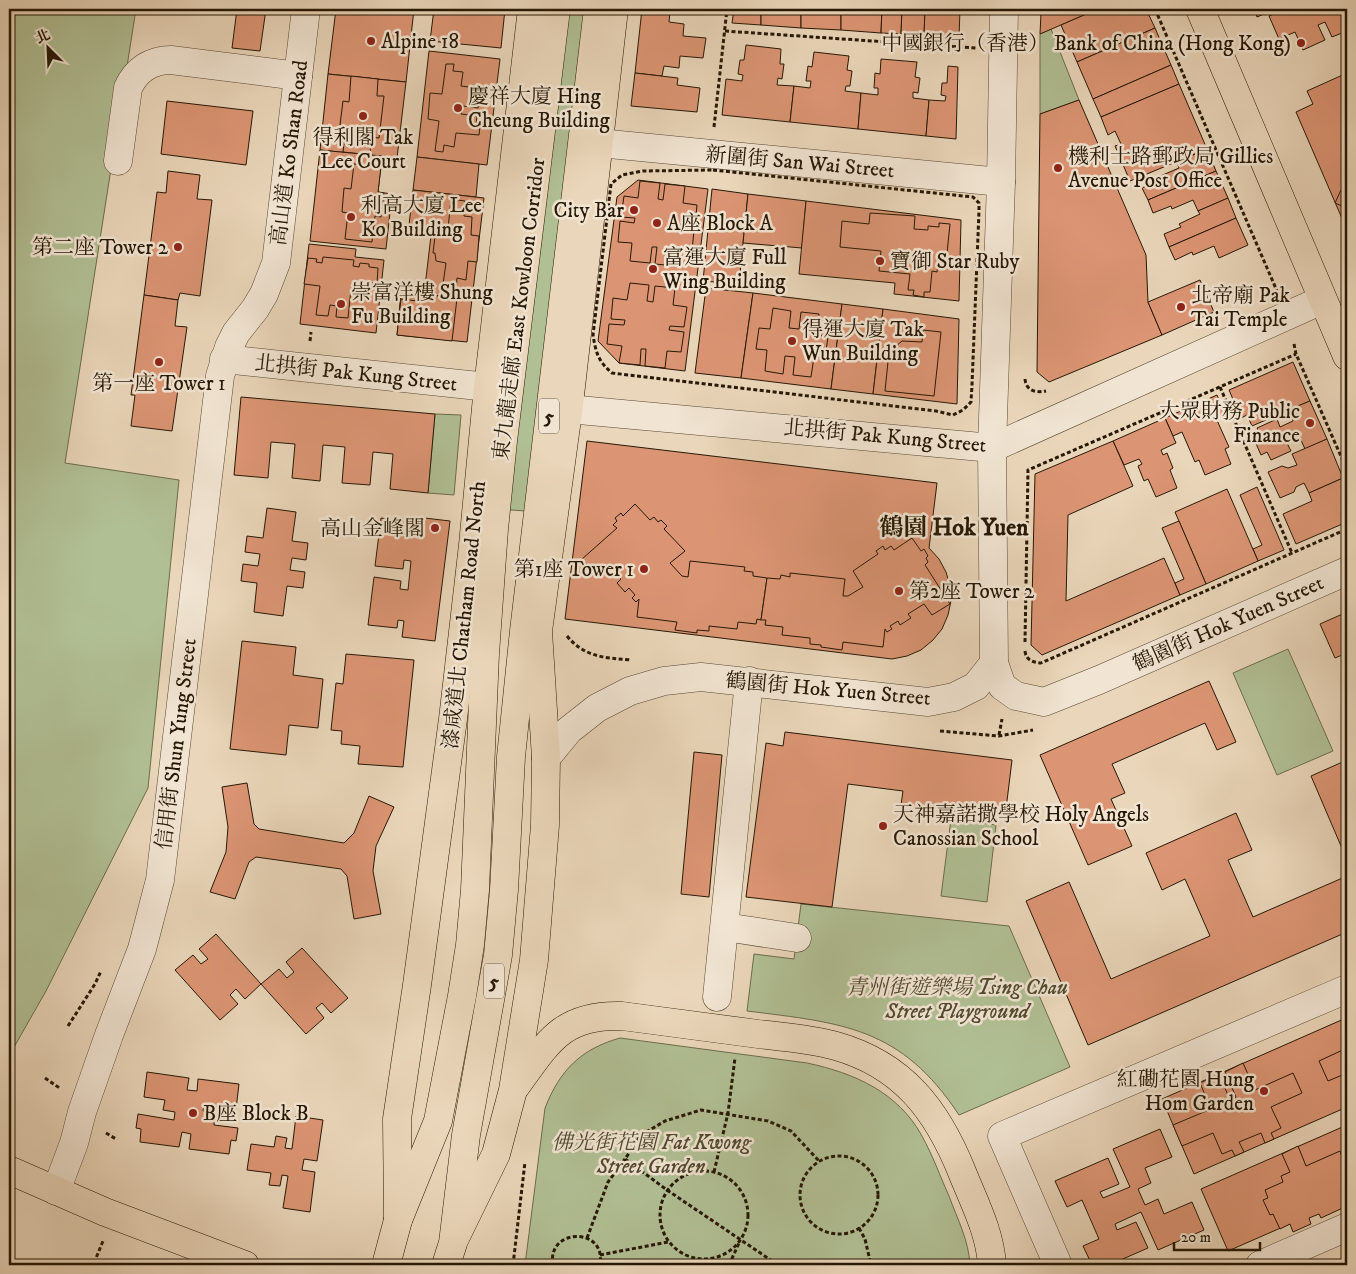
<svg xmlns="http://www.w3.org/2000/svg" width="1356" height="1274" viewBox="0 0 1356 1274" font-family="'IM FELL DW Pica','Noto Serif TC',serif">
	<rect width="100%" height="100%" fill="#ead6ba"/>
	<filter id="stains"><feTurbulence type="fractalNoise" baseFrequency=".004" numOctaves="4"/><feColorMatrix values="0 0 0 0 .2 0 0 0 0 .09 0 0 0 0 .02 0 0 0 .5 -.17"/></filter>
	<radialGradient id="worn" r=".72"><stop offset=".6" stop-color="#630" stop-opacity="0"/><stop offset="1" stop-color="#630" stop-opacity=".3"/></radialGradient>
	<g fill="#b1bf94" stroke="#6c6c4c">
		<path d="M9,9H136L65,463L179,480L148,788L46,991L9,1056Z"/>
		<path d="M558,9H586L525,511L498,509Z"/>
		<path d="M1051,29L1079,100L1040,114V34Z"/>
		<path d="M435,414L461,415L454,495L428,493Z"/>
		<path d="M1288,649L1333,751L1277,775L1233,673Z"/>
		<path d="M951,819L996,825L987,902L941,896Z"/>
		<path d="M801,904L1009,926L1070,1067L959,1115C901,1027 843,1023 747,1011L754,954L794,959Z"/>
		<path d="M620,1038L807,1063C854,1073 898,1092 922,1136C933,1156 940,1176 949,1196C957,1218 969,1241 970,1265H525L545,1108C560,1070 581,1049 620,1038Z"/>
	</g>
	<g fill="#dc9574" stroke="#261804">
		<path d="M237,9H266L260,51L232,48Z"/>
		<path d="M336,9H414L406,82L328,74Z"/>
		<path d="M434,9H505L501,48L430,41Z"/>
		<path d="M642,9L670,12L669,22L684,24L683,36L706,38L703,58L680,56L679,68L664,66L662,76L635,73Z"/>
		<path d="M645,9H683L682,13Z"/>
		<path d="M734,9H761V25L732,23Z"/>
		<path d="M761,9H801V28L761,25Z"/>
		<path d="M801,9H841V30L801,28Z"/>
		<path d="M841,9H882L881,33L841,30Z"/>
		<path d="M882,9H902L901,34L881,33Z"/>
		<path d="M902,9H925L924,36L901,34Z"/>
		<path d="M925,9H960L959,38L924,36Z"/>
		<path d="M1050,9H1098L1040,34L1041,13Z"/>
		<path d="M1098,9H1146L1155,28L1077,62L1061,25Z"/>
		<path d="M1254,9H1276L1257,17Z"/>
		<path d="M1283,9H1347V31L1332,37L1325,22L1318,25L1325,40L1303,50L1295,32L1279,39L1269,16L1283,10Z"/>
		<path d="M1155,28L1171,65L1093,99L1077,62Z"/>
		<path d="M746,45L781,49L780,64H784L782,79L778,78L777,85L794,86L790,122L722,115L726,79L742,81L743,75L738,74L740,60H744Z"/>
		<path d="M429,51L500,59L487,165L417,157Z"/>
		<path d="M814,52L849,56L847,70L852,71L850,86H846L845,91L861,93L858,129L790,122L794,86L810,88L811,81H806L808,66L812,67Z"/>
		<path d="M881,59L917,62L915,77L920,78L918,93L913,92V98L929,100L926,136L858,129L861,93L878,95V88H874L875,73L880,74Z"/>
		<path d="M446,64H454L453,71L463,72L461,86L484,89L483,99L479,98L478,108L463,106L461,114L477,116L476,125L480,126L479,135L456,133L454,147L444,145L443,152L435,151L439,121L428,119L430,93L442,94Z"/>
		<path d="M1171,65L1179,84L1101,117L1093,99Z"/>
		<path d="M948,66L958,67L956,139L926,136L929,100L945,101L946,96L941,95L942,83H947Z"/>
		<path d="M635,73L678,78L677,85L700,88L697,112L631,106Z"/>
		<path d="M1347,73V230L1296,112L1313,104L1307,91Z"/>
		<path d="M328,74L406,82L397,158L320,150Z"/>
		<path d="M351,76L378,79L377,96H384L379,138L371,137L370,155L343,152L346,126L340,125L343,101L349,102Z"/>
		<path d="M1179,84L1207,149L1130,181L1115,146L1121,144L1115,131L1108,135L1101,117Z"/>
		<path d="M1079,100L1146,255L1148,302L1162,335L1049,382L1037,372L1040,114Z"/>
		<path d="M167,101L253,111L246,165L161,154Z"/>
		<path d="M1207,149L1216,171L1148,200L1142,188L1159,180L1158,177L1179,168L1177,162Z"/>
		<path d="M320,150L382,156L378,192L392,194L386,249L310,241Z"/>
		<path d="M417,157L479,164L476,197L413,190Z"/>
		<path d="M354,164L381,167L378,192L384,193L381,217L375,216L372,242L345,239L348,213L342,212L344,188L351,189Z"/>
		<path d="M168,171L200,175L197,199L212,200L200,296L180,293L178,300L144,295L157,192L166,193Z"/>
		<path d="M1216,171L1228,198L1198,211L1193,200L1172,209L1171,206L1153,213L1148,200Z"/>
		<path d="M638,180L708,189L685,371L619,363L598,341L617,197Z"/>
		<path d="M640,181L660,183L658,199L663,200L665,184L685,186L683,203L697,205L695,226L680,224V228L694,230L692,251L677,249L675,266L655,264L657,247H652L650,263L630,261L632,243L618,242L620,221L634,223L635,218L621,217L624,196L638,198Z"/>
		<path d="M1347,186V208L1335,203L1341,190L1345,191Z"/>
		<path d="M712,189L748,194L739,284L703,281Z"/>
		<path d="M413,190L484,198L472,299L424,295L432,227L409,225Z"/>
		<path d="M748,194L806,201L802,248L743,243Z"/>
		<path d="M1228,198L1236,218L1169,247L1164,234L1181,227L1179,224L1200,214L1198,211Z"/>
		<path d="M451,199L465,201L464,216L472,217L471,235L479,236L477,262L468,261L466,280L457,278L456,292L442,291L446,263L436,261L435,253H433L435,236L437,237L439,228L448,229Z"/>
		<path d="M806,201L961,220L959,301L894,294L895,283L799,274Z"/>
		<path d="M870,213L915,216L914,229L928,230V226L939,227V223L950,224L946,263H938L937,272L932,271L930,292H924V297L913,295L914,290H908L910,274L879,271L881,251L840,247L842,221L869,224Z"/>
		<path d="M1236,218L1248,245L1219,258L1214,246L1193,255L1192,252L1175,260L1169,247Z"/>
		<path d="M309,244L356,249L355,257L384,260L376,333L300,324Z"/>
		<path d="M323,257L354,260L353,266L359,267L360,263L369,264V267L378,268L377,283L367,282L366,290L351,289L348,318L336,317L337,306L330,305L328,316L316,315L320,286L304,284L308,258L317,259L316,262L322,263Z"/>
		<path d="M1200,280L1214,312L1162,335L1148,302Z"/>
		<path d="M630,283L649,285L647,301L653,302L655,286L675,288L673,305L687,307L684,327L670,326L669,330L684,332L681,352L667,351L665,368L645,366L646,349H641L640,365L619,363L622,346L607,344L609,324L624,325L625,320L611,319L613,298L627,300Z"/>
		<path d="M706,288L753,293L741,378L695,373Z"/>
		<path d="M401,292L472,299L467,342L397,335Z"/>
		<path d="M753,293L842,304L831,389L741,378Z"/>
		<path d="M418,294L457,298L452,341L397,335L401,299L417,301Z"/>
		<path d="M144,295L178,300L175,326L187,327L172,431L131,426L135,395H131Z"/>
		<path d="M842,304L883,309L873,394L831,389Z"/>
		<path d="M773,308L791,311L789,328L799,329L801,312L819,314L817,335L828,337L825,358L814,357L811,377L793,375L795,357L785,356L783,374L765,371L767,350L756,349L759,328L770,329Z"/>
		<path d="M883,309L959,319L957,404L873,394Z"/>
		<path d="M923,330L941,332L934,396L885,391L889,352L902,341L922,342Z"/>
		<path d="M1293,362L1310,401L1252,426L1247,415L1241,418L1229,390Z"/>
		<path d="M1217,395L1225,414L1216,418L1229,447L1225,449L1231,464L1205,475L1199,460L1195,462L1182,432L1173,436L1165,418Z"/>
		<path d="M241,397L435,414L428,493L390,489L393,454L373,452L370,485L342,483L345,447L323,445L320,481L292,478L295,444L271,442L268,478L234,475Z"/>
		<path d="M1310,401L1327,439L1305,449L1300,438L1287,443L1291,451L1271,460L1267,452L1261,455L1254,439L1260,436L1257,428L1277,419L1280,427L1293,421L1288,410Z"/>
		<path d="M1165,418L1176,443L1161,450L1163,455L1167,453L1173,468L1170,470L1177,488L1156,497L1148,479L1144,481L1138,466L1142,464L1139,459L1124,465L1113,441Z"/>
		<path d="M1327,439L1343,478L1309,493L1304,483L1296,487L1294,492L1280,498L1268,472L1282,466L1288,468L1297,465L1292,454Z"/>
		<path d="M587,441L937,483L929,548L939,559L946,572L950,586L951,601L948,615L942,629L933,640L921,650L907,656L892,659L565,619Z"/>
		<path d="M1113,441L1133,486L1068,515L1066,601L1164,558L1180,595L1042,655L1031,645L1035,474Z"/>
		<path d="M1343,478L1347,487V522L1296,544L1283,514L1312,501L1309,493Z"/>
		<path d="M1257,487L1284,550L1258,561L1253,549L1262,545L1240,495Z"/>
		<path d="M1227,489L1258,561L1206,584L1175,512Z"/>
		<path d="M635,504L650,520L654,517L658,522L661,520L667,526L664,529L685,551L670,563L682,576L688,577L690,561L745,567L744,571L753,572V576L767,578L761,620L757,619L756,624L738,622L737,629L709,626V631L697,630V633L675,630L677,622L637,617L639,599L636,602L632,598L635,595L629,588L625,592L617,583L621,579L608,565L597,575L582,559L617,528L613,525L617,521L615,518L621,513L623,516Z"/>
		<path d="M267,508L296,512L292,541L308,543L306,560L292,558L290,570L305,572L303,588L287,586L283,616L254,612L257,583L241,581L243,564L258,566L260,554L245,552L247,536L263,538Z"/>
		<path d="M416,517L450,521L435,641L402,637L404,621L398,620L397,628L368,625L374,577L401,581L400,589L408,590L411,561L404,560L403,569L375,566L381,518L409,522L408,529H414Z"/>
		<path d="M1179,521L1206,584L1180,595L1175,583L1184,579L1162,528Z"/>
		<path d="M912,538L921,551L924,549L928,556L926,558L928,562L925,565L950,604L932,615L924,604L908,614L911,618L900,625L898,621L890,626L892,629L887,632L885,629L883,647L843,642L842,650L821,647V645L810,644V638L782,635L783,627L765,625L766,620H761L767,578L780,579L781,575L790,577V573L845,579L843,596H848L863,587L853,571L878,554L876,551L883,546L885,550L891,546L894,550Z"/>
		<path d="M1347,612V653L1335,658L1320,624Z"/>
		<path d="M242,641L296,647L293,675L323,679L318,728L289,725L286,755L230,749Z"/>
		<path d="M346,654L414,660L403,767L358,764L360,746L341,744L342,731L331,730L336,683L343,684Z"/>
		<path d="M1209,681L1236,742L1217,750L1205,723L1112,764L1125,793L1111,799L1132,846L1088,865L1040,755Z"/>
		<path d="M785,732L1012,760L1006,809L970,805L969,813L901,805L903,791L848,784L832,907L746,897L766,743L783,746Z"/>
		<path d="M694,752L722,755L709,897L681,894Z"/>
		<path d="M1347,760V860L1311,776Z"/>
		<path d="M247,783L254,824L259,829L344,843L354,833L369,796L394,807L376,846L373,871L381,914L354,919L347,876L341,869L256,857L249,862L235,899L210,892L226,852L228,827L222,787Z"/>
		<path d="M1236,813L1252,850L1228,860L1253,917L1347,876V932L1088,1045L1026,901L1069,882L1111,979L1210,936L1185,879L1162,890L1146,853Z"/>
		<path d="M216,934L261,984L245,999L236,989L230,995L238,1004L220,1020L175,970L193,955L201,964L208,959L199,949Z"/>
		<path d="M302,948L348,998L331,1013L322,1003L316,1008L324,1018L306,1034L261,984L279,969L287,978L294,972L286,962Z"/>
		<path d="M1346,1018H1347V1107L1194,1174L1162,1099Z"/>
		<path d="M1347,1048V1073L1328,1081L1319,1061Z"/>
		<path d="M1243,1063L1255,1090L1293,1073L1302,1093L1271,1107L1281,1128L1271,1133L1274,1139L1265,1143L1261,1133L1239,1142L1244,1152L1235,1156L1232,1150L1222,1154L1213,1133L1182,1146L1173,1125L1211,1109L1200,1083L1219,1074L1230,1100L1236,1097L1225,1072Z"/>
		<path d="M147,1072L189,1078L187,1090L197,1091L198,1079L239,1084L236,1109L204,1105L203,1111L215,1113L214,1125L238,1128L236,1141L231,1140L229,1154L189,1149L191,1134L182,1132L179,1147L140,1142L141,1129L136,1128L138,1114L174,1120L175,1112L163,1110L165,1100L144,1097Z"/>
		<path d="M296,1116L323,1120L317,1161L304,1159L302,1170L315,1172L310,1212L283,1208L288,1176L282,1175L280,1186L269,1185L271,1173L247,1170L251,1144L274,1147L276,1136L287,1138L285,1148L292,1149Z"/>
		<path d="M1347,1125V1199L1228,1251L1201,1189Z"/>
		<path d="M1160,1129L1172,1157L1145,1168L1151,1183L1138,1189L1145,1205L1158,1199L1164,1214L1192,1202L1204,1230L1158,1250L1141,1212L1115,1224L1117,1230L1136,1222L1148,1248L1109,1265H1092L1083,1246L1099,1239L1082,1200L1067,1207L1055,1181L1108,1158L1119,1184L1100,1192L1103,1198L1130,1187L1113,1149Z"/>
		<path d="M1298,1146L1306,1166L1340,1151L1343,1160L1347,1158V1206L1321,1218L1319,1214L1309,1218L1311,1224L1293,1232L1290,1224L1280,1229L1273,1214L1270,1215L1263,1200L1268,1198L1265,1190L1283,1182L1281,1176L1290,1172L1282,1154Z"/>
	</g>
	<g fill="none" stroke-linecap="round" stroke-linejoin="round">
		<g stroke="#574832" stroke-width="29">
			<g id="minor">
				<path d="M1004,9L1001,182L992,448L994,663L1002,686L1016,696L1044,702L1099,680L1347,571"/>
				<path d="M599,143L1001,182"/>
				<path d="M118,161L128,88C136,70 151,60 171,60L298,76"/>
				<path d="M224,359L488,387"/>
				<path d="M568,409L992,448L1322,300"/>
				<path d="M546,758L569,730L597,708L630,691L664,681L701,677L928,702L954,697L976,686L994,663"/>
				<path d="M725,927L797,938"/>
				<path d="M717,997L749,681"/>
				<path d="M56,1191L74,1143L82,1112L109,1035L142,949L160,880L220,376L229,347L236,333L255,309L264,294L276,263L306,9"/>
				<path d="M1058,1265L1002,1136L1347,989"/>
				<path d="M1260,1265L1347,1227"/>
			</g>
		</g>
		<g stroke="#261804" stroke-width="29">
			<g id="major">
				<path d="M1200,9L1347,356"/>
				<path d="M516,1086C548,1042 562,1014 622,1016C667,1022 712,1028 758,1034C784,1037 811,1039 836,1046C903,1065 937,1110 962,1172C974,1202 990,1232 992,1265"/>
				<path d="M9,1170L105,1212L245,1265"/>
				<path d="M398,1220L397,1119L417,985L453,719L473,545L488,387L532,9"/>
				<path d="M455,1238L496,1154L513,1090L534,960L545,825L546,758L538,631L569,404L614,9"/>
			</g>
		</g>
		<g stroke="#261804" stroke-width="29">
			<g id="highway">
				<path d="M386,1265L398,1220L438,1121L462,996L470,945L475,890L485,654L494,529L503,441L556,9"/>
				<path d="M446,1265L453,1243L466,1135L498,955L504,890L511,757L524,631L598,9"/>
			</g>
		</g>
		<g stroke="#261804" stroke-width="3" stroke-dasharray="4 2.5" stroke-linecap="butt">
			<path d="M1155,9L1277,291"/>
			<path d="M725,31L976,48"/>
			<path d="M714,127L727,9"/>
			<path d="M713,170L973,197L979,203V211L972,385L971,402L963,410L953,415L936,411L612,373C598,361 596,353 593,335L611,184L622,175L643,171Z"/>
			<path d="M310,341L311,332"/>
			<path d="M1294,344L1296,354L1347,470"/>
			<path d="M1025,379C1026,391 1036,393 1046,391"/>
			<path d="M1220,387L1292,553"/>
			<path d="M567,636C584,657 605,658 631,660"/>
			<path d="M1025,642L1028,470L1296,354"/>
			<path d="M1025,651C1026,660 1032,662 1041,663L1347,529"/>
			<path d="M940,731L999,736L1033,730"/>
			<path d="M999,735L1002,719"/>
			<path d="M68,1026L95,984L101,971"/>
			<path d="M45,1078L61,1089"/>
			<path d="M106,1133L116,1139"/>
			<circle cx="839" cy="1195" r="39"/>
			<circle cx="704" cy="1215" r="44"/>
			<path d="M714,1172L728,1113L735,1058"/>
			<path d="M859,1228L865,1239L871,1265"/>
			<path d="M587,1238L608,1182L625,1159"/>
			<path d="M600,1255L668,1242"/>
			<path d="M94,1263L103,1241"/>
			<path d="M513,1265L525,1162"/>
			<path d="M553,1265C546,1228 607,1226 600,1265"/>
			<path d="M729,1265L739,1243"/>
			<path d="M778,1265L667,1190L625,1159L641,1135L665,1121L701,1110L768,1121L791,1131L819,1161"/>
			<path d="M1221,1265L1232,1261"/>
		</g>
		<use href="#minor" stroke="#f1e4d2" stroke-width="28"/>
		<use href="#major" stroke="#ead6ba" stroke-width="28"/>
		<use href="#highway" stroke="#ead6ba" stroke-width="28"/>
	</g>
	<g fill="#8f2418" stroke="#f1e4d2" stroke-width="2">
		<circle cx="371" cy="41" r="5"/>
		<circle cx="1301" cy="43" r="5"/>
		<circle cx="458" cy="108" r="5"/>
		<circle cx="363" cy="116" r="5"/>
		<circle cx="1058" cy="168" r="5"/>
		<circle cx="634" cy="210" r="5"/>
		<circle cx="351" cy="217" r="5"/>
		<circle cx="657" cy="223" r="5"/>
		<circle cx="178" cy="247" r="5"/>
		<circle cx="880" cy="261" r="5"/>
		<circle cx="653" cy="269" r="5"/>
		<circle cx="341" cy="304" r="5"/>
		<circle cx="1181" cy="307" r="5"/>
		<circle cx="792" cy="341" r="5"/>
		<circle cx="159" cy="362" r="5"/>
		<circle cx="1310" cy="423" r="5"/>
		<circle cx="435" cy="528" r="5"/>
		<circle cx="644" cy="569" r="5"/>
		<circle cx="899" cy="591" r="5"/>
		<circle cx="883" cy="826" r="5"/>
		<circle cx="1264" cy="1091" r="5"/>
		<circle cx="193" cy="1113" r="5"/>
	</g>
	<g text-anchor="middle" stroke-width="5" stroke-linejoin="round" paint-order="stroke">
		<g fill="#f1e4d2" stroke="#635542" stroke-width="1">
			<rect x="539" y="398.5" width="20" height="35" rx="4"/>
			<rect x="484" y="963.5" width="20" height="35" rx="4"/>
		</g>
		<g font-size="20" font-weight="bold" fill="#261804">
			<text x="549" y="423">5</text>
			<text x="494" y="988">5</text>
		</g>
		<g font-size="21" fill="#261804" stroke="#f1e4d2" text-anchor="start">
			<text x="381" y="48">Alpine 18</text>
			<text x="1291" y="50" text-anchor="end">中國銀行（香港） Bank of China (Hong Kong)</text>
			<text x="468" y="103">慶祥大廈 Hing<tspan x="468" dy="24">Cheung Building</tspan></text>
			<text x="363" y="144" text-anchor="middle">得利閣 Tak<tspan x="363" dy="24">Lee Court</tspan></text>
			<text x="1068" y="163">機利士路郵政局 Gillies<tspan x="1068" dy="24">Avenue Post Office</tspan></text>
			<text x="361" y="212">利高大廈 Lee<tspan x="361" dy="24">Ko Building</tspan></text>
			<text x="624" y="217" text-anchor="end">City Bar</text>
			<text x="667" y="230">A座 Block A</text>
			<text x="168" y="254" text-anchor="end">第二座 Tower 2</text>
			<text x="663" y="264">富運大廈 Full<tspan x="663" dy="24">Wing Building</tspan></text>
			<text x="890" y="268">寶御 Star Ruby</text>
			<text x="351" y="299">崇富洋樓 Shung<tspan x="351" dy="24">Fu Building</tspan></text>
			<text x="1191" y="302">北帝廟 Pak<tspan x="1191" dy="24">Tai Temple</tspan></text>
			<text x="802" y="336">得運大廈 Tak<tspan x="802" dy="24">Wun Building</tspan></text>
			<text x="159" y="390" text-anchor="middle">第一座 Tower 1</text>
			<text x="1300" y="418" text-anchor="end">大眾財務 Public<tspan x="1300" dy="24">Finance</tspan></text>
			<text x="425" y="535" text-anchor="end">高山金峰閣</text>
			<text x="634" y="576" text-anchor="end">第1座 Tower 1</text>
			<text x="909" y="598">第2座 Tower 2</text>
			<text x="893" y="821">天神嘉諾撒學校 Holy Angels<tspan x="893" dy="24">Canossian School</tspan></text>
			<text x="1254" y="1086" text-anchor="end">紅磡花園 Hung<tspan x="1254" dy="24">Hom Garden</tspan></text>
			<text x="203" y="1120">B座 Block B</text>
		</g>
		<g font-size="21" fill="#261804" stroke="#f1e4d2">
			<text transform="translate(289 153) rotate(-83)" y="7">高山道 Ko Shan Road</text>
			<text transform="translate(800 162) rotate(5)" y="7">新圍街 San Wai Street</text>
			<text transform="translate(519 309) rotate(-83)" y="7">東九龍走廊 East Kowloon Corridor</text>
			<text transform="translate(356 373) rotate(6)" y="7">北拱街 Pak Kung Street</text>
			<text transform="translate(885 436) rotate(5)" y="7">北拱街 Pak Kung Street</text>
			<text transform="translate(464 615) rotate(-84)" y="7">漆咸道北 Chatham Road North</text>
			<text transform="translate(1228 623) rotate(-24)" y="7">鶴園街 Hok Yuen Street</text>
			<text transform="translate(828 689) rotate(5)" y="7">鶴園街 Hok Yuen Street</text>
			<text transform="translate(176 744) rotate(-83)" y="7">信用街 Shun Yung Street</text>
		</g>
		<g font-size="21" font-style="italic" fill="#504a2f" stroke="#f1e4d2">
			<text x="957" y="994">青州街遊樂場 Tsing Chau<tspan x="957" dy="24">Street Playground</tspan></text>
			<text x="651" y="1149">佛光街花園 Fat Kwong<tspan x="651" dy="24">Street Garden</tspan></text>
		</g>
		<g font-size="24" font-weight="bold" fill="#261804" stroke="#f1e4d2">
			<text x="954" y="535">鶴園 Hok Yuen</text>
		</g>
	</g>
	<rect width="1356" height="1274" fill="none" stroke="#ead6ba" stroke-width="30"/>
	<rect x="10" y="10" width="1336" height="1254" fill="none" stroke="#261804" stroke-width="2.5"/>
	<rect x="15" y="15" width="1326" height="1244" fill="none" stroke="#261804"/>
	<g transform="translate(48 48) rotate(336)" stroke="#f1e4d2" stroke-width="4" paint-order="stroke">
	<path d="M0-4L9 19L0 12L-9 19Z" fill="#261804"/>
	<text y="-8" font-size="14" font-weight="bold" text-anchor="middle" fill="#261804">北</text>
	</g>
	<path d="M1174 1242v8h86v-8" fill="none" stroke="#261804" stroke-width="2.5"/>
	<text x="1181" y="1242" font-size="15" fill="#261804" stroke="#f1e4d2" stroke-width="4" paint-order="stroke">20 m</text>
	<rect width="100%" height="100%" filter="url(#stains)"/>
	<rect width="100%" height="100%" fill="url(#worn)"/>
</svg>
